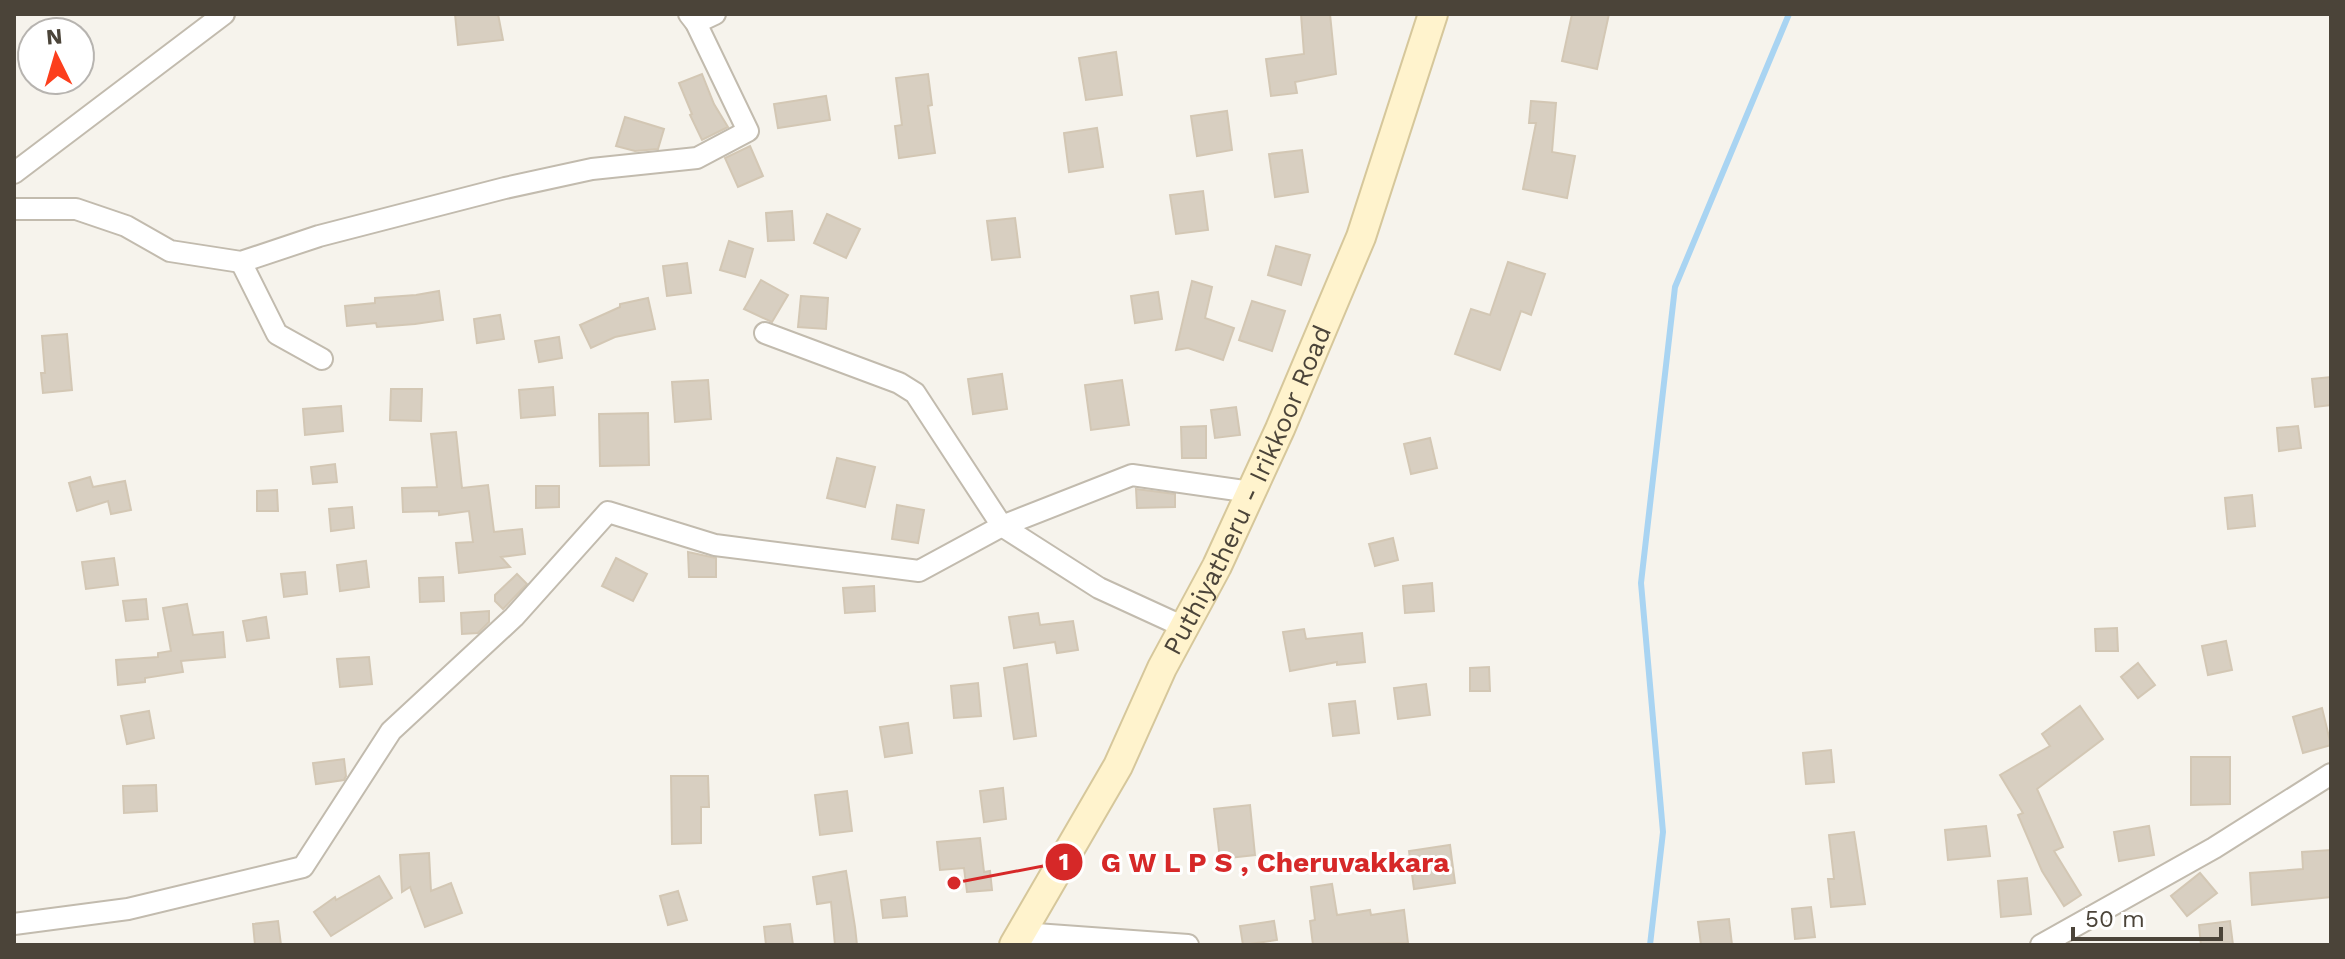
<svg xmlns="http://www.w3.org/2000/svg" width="2345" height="959" viewBox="0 0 2345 959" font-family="'Work Sans',sans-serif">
	<rect width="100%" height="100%" fill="#f6f3ec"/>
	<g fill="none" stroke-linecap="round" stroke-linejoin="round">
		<path stroke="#a9d4f2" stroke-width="6" d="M1650,945L1663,832L1641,583L1675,287L1789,14"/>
	</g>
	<g fill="#d8cfc1" stroke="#d3c7b4" stroke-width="2">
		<path d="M455,14H498L503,40L458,45Z"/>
		<path d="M1301,14H1330L1336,74L1295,82L1297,93L1271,96L1266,59L1304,54Z"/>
		<path d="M1572,14H1609L1597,69L1562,61Z"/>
		<path d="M1116,52L1122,95L1086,100L1079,58Z"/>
		<path d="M702,74L714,104L728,127L702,140L690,115L692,114L679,83Z"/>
		<path d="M928,74L932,105L928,106L935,153L899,158L895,126L902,125L896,78Z"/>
		<path d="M826,96L830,120L778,128L774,104Z"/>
		<path d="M1531,101L1556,103L1552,152L1575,156L1567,198L1523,189L1536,123H1529Z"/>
		<path d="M1227,111L1232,150L1197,156L1191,116Z"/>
		<path d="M625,117L664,129L658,149L635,151L616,146Z"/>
		<path d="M1097,128L1103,167L1069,172L1064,133Z"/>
		<path d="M750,146L763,176L738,187L725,158Z"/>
		<path d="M1302,150L1308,192L1275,197L1269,154Z"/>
		<path d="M1203,191L1208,230L1176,234L1170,195Z"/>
		<path d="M792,211L794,240L768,241L766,213Z"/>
		<path d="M827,214L860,229L846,258L814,243Z"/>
		<path d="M1015,218L1020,257L992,260L987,221Z"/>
		<path d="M729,241L753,249L745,277L720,270Z"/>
		<path d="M1276,246L1310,255L1301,285L1268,275Z"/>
		<path d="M1508,262L1545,274L1531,315L1521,311L1500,370L1455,354L1471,309L1490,315Z"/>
		<path d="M687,263L691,293L667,296L663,266Z"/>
		<path d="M761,280L788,295L772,322L744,309Z"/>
		<path d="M1192,281L1212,287L1205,318L1234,328L1223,360L1188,348L1176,350Z"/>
		<path d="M439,291L443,320L415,324L377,327L376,323L347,326L345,306L375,303V298L416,295Z"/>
		<path d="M1158,292L1162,319L1135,323L1131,296Z"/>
		<path d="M801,296L828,298L826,329L798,327Z"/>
		<path d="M648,298L655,329L615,337L591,348L580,325L620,307V304Z"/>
		<path d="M1252,301L1285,311L1272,351L1239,340Z"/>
		<path d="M500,315L504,339L477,343L474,319Z"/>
		<path d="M67,334L72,390L43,393L41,373H45L42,336Z"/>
		<path d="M559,337L562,358L539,362L535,341Z"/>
		<path d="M1002,374L1007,409L973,414L968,379Z"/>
		<path d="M2331,377V405L2315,407L2312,379Z"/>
		<path d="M708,380L711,419L675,422L672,382Z"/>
		<path d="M1122,380L1129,425L1091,430L1085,385Z"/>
		<path d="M553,387L555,415L521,418L519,390Z"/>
		<path d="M391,389H422L421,421L390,420Z"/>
		<path d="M341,406L343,431L305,435L303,409Z"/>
		<path d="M1236,407L1240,435L1215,438L1211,410Z"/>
		<path d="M648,413L649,465L600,466L599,414Z"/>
		<path d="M1206,426V458H1182L1181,427Z"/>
		<path d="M2298,426L2301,448L2279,451L2277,428Z"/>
		<path d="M456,432L462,488L488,485L494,532L522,529L525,554L501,557L510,567L459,573L456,543L473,542L469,511L439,515V511L403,512L402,488L437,487L431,434Z"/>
		<path d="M1430,438L1437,468L1411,474L1404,444Z"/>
		<path d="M837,458L875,467L865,507L827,498Z"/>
		<path d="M335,464L337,482L313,484L311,467Z"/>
		<path d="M90,477L93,487L125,481L131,510L111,514L108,501L77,511L69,483Z"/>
		<path d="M536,486H559V507L536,508Z"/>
		<path d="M1136,489L1175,494V507L1137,508Z"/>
		<path d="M277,490L278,511H257V491Z"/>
		<path d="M2252,495L2255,526L2228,529L2225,498Z"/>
		<path d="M897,505L924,510L918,543L892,539Z"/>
		<path d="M352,507L354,528L331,531L329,509Z"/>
		<path d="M1393,538L1398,560L1375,566L1369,544Z"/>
		<path d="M688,552L716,558V577H689Z"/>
		<path d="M114,558L118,585L86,589L82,562Z"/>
		<path d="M616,558L647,574L633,601L602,586Z"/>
		<path d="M366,561L369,587L340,591L337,565Z"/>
		<path d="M305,572L307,594L284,597L281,574Z"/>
		<path d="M517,574L527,584L503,609L495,601V595Z"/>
		<path d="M443,577L444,601L420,602L419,578Z"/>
		<path d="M1432,583L1434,611L1405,613L1403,586Z"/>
		<path d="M874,586L875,611L845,613L843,588Z"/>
		<path d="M146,599L148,619L126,621L123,601Z"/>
		<path d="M187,604L193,635L223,632L225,657L181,661L183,672L145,678V682L118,685L116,660L158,657V653L171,651L163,608Z"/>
		<path d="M489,611V622L478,633L462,634L461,613Z"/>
		<path d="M1038,613L1040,625L1073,621L1078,650L1057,653L1055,642L1014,648L1009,617Z"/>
		<path d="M266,617L269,638L247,641L243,621Z"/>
		<path d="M2117,628L2118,651H2096L2095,629Z"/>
		<path d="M1304,629L1306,639L1362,633L1365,662L1337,665V662L1290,671L1283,632Z"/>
		<path d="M2226,641L2232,670L2208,675L2202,646Z"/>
		<path d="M369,657L372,684L340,687L337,659Z"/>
		<path d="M2138,663L2155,685L2138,698L2121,677Z"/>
		<path d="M1027,664L1036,736L1014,739L1004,668Z"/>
		<path d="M1489,667L1490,691H1470V668Z"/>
		<path d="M978,683L981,716L954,718L951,686Z"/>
		<path d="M1426,684L1430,715L1398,719L1394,688Z"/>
		<path d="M1355,701L1359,733L1333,736L1329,704Z"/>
		<path d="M2080,706L2103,739L2037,789L2063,847L2054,851L2081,895L2064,906L2042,871L2018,815L2023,813L2000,775L2050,746L2042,734Z"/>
		<path d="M2322,708L2331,745L2303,753L2293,717Z"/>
		<path d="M149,711L154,738L127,744L121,716Z"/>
		<path d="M908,723L912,753L885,757L880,727Z"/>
		<path d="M1831,750L1834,782L1806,784L1803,753Z"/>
		<path d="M2191,757H2230V804L2191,805Z"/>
		<path d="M344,759L346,776L344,780L316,784L313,763Z"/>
		<path d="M671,776H708L709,807H701V843L672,844Z"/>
		<path d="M156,785L157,811L124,813L123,786Z"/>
		<path d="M1003,788L1006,819L984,822L980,791Z"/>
		<path d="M847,791L852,831L820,835L815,795Z"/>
		<path d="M1250,805L1255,855L1220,859L1214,809Z"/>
		<path d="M1986,826L1990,856L1948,860L1945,830Z"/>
		<path d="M2149,826L2154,855L2119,861L2114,832Z"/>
		<path d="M1854,832L1865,904L1831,907L1828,879H1834L1829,835Z"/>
		<path d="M980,838L984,872L990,871L992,890L967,892L964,868L940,870L937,842Z"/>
		<path d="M1450,845L1455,883L1414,889L1409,851Z"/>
		<path d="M2331,850V897L2252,905L2250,873L2303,869L2302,852Z"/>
		<path d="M429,853L431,891L451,883L462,913L425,927L410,887L402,892L400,855Z"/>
		<path d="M846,871L855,927L857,945H835L831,902L817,904L813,877Z"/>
		<path d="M2200,873L2217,893L2187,916L2171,896Z"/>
		<path d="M379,876L392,898L331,936L314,912L335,897L336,900Z"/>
		<path d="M2027,878L2031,914L2001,917L1998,881Z"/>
		<path d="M1332,884L1337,915L1370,910L1371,915L1404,910L1408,943L1313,945L1310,921L1315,920L1311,887Z"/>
		<path d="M678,891L687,920L668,925L660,896Z"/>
		<path d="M905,897L907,916L883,918L881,900Z"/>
		<path d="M1811,907L1815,937L1795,939L1792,909Z"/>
		<path d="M1729,919L1732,945H1701L1698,922Z"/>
		<path d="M278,921L281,945H255L253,924Z"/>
		<path d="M1274,921L1277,940L1243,945L1240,926Z"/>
		<path d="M2230,921L2233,945H2201L2199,925Z"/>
		<path d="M790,924L793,945H766L764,927Z"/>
	</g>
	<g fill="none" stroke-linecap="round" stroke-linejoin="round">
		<g stroke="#c2bbae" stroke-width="24">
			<g id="street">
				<path d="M696,23L715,14"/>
				<path d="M14,173L224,14"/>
				<path d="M14,209H76L126,226L170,251L241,262L319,236L505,188L592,169L697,158L748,131L696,23L689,14"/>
				<path d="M241,262L277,334L322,359"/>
				<path d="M765,333L899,383L915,393L1002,526L1099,588L1184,627"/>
				<path d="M14,924L128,909L303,867L391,731L514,617L608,512L715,545L919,571L1002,526L1132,475L1251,492"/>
				<path d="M1022,933L1188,945"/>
				<path d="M2041,945L2214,848L2331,774"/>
			</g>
		</g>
		<g stroke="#d6c79b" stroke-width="32">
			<g id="secondary">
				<path id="s1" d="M1014,945L1118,766L1162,668L1217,566L1280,429L1361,237L1433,14"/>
			</g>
		</g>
		<use href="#street" stroke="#fff" stroke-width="20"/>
		<use href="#secondary" stroke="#fff3cd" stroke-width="28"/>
	</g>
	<g text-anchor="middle" stroke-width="6" stroke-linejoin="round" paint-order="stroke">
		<g font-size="26" fill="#4b4439" stroke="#fff">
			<text dy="9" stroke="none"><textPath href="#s1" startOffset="512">Puthiyatheru - Irikkoor Road</textPath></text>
		</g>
	</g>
	<path fill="none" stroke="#d62828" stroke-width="3" d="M954 883L1064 862"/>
	<g fill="#d62828" stroke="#fff" stroke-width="3">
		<circle cx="954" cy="883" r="8"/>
		<circle cx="1064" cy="862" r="20"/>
	</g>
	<g font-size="24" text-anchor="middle" font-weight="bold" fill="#fff">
		<text x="1064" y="870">1</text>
	</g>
	<g font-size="28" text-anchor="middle" font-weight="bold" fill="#d62828" stroke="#fff" stroke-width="6" stroke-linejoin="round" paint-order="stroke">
		<text x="1275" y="872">G W L P S , Cheruvakkara</text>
	</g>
	<rect width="2345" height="959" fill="none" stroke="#4b4439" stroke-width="32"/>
	<g transform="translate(56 56) rotate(355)"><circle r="38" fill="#ffffff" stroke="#b7b4b0" stroke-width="2"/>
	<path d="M0-6L14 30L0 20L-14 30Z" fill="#fc3f1d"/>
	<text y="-12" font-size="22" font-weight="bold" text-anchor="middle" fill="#4b4439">N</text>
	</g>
	<path d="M2073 927v12h148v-12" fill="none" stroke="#4b4439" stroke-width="4"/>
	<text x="2085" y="927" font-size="24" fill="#4b4439" stroke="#ffffff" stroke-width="6" paint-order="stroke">50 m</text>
</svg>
